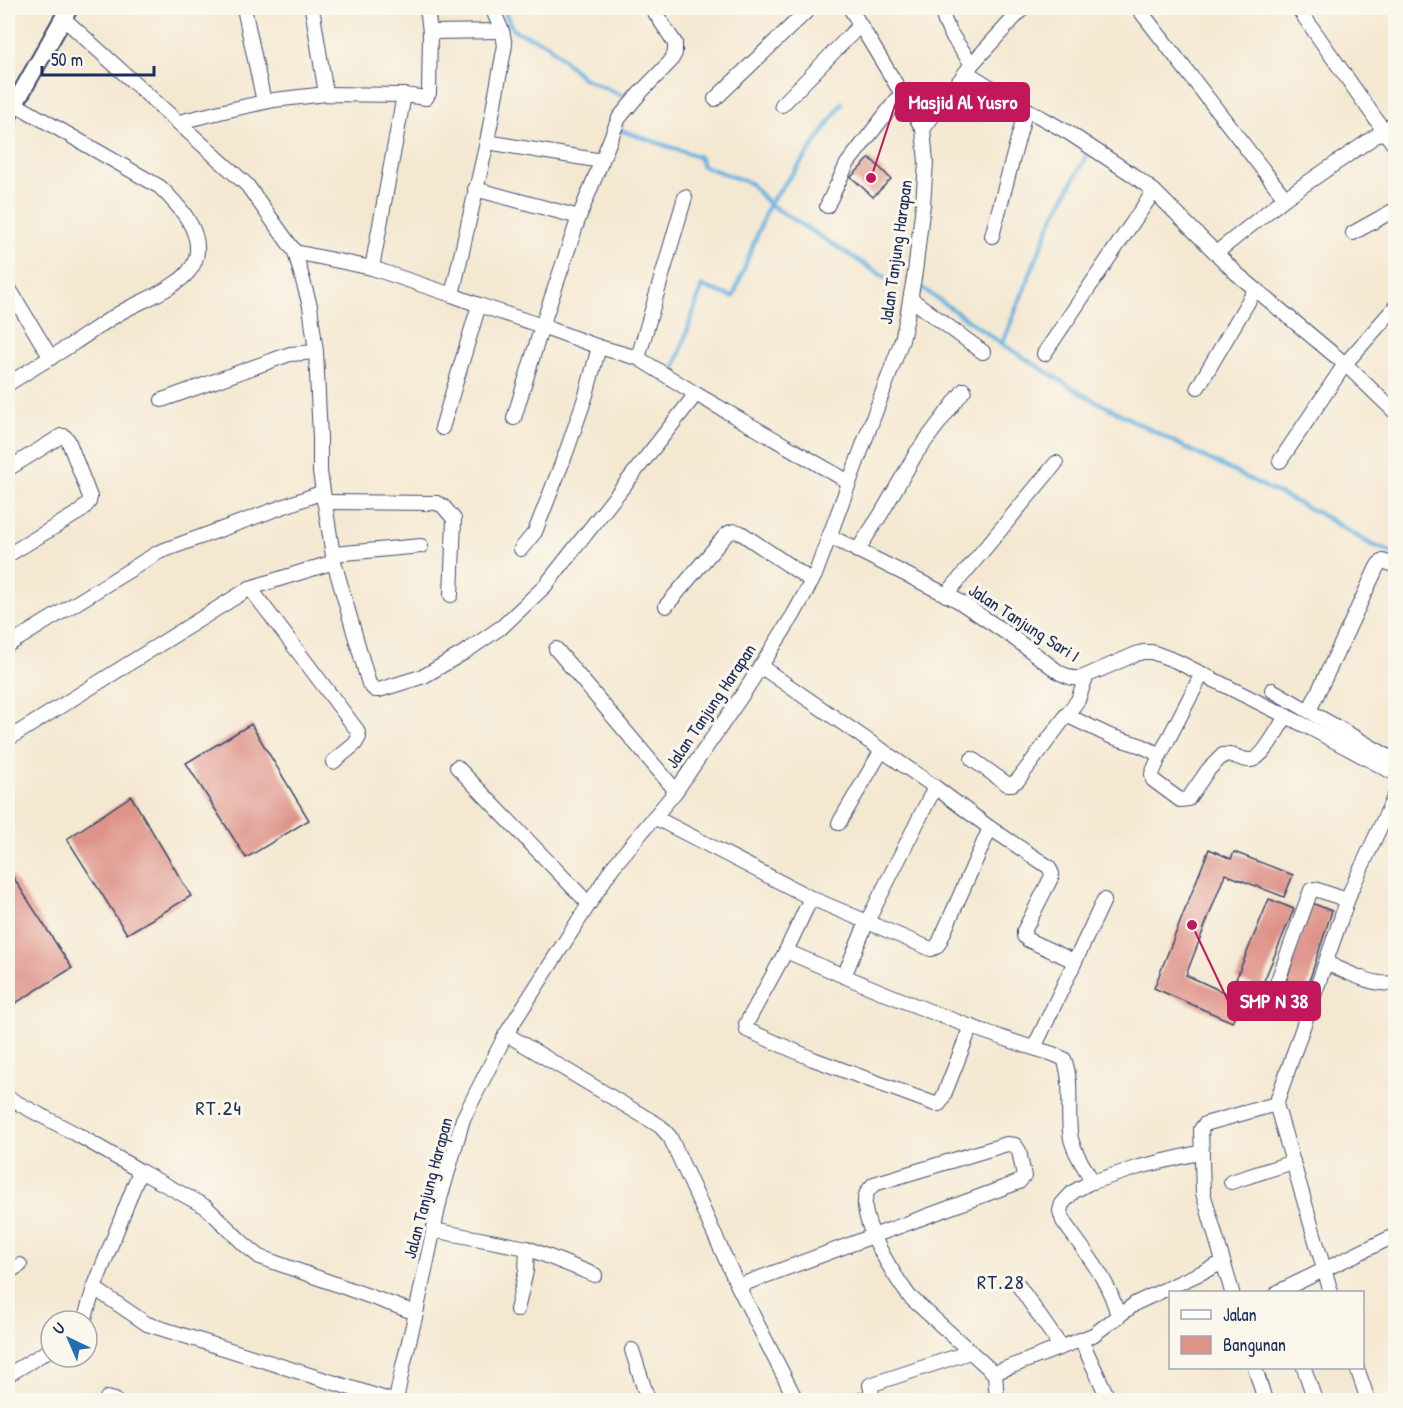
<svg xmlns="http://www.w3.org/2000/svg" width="1403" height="1408" viewBox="0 0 1403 1408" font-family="'Patrick Hand',sans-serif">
	<rect width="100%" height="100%" fill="#fbf7ec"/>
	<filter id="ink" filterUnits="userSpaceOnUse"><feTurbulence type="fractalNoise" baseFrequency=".0167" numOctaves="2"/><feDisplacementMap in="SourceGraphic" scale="12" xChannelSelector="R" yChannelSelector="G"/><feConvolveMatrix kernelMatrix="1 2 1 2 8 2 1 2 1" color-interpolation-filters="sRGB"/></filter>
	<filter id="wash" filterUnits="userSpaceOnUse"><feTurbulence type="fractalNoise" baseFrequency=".008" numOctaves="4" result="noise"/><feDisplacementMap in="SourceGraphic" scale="24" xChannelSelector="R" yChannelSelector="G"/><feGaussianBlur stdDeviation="1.35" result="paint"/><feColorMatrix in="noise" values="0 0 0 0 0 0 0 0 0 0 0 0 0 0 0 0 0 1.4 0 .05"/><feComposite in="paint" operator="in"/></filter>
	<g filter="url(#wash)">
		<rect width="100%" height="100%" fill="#f4e8d1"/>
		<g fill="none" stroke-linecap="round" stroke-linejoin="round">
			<g stroke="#68b3e1" stroke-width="4.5">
				<path d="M503,8L513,30L547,44L583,78L630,99L629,101"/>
				<path d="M621,126L620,130L699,157L703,166L750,183L769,204L886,278"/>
				<path d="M922,288L1002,344L1082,394L1188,449L1320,514L1370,544L1396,554"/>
				<path d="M1002,344L1051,222L1087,155"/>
				<path d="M674,371L702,286L733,297L769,204L809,152L842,103"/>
			</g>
		</g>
		<g id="blocks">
			<g fill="#de9389">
				<path d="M870,158L891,179L873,197L851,177Z"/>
				<path d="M251,724L309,820L246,858L186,763Z"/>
				<path d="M131,796L191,896L127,934L67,839Z"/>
				<path d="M1209,849L1231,859L1234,852L1293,875L1284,897L1225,874L1186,975L1241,1000L1232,1022L1154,988Z"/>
				<path d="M11,874L72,968L8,1008V876Z"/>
				<path d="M1269,899L1294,909L1261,988L1236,979Z"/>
				<path d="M1312,903L1332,911L1297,1018L1276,1011Z"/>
			</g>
		</g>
	</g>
	<g filter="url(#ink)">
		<use href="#blocks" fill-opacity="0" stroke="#3c4b6f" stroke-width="1.5"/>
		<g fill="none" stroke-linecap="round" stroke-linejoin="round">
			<g stroke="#3c4b6f" stroke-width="16">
				<g id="minor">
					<path d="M244,8L264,102"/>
					<path d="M312,8L326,94"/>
					<path d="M942,8C943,28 961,48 972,64"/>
					<path d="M1138,8L1285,198"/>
					<path d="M1298,8L1396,148"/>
					<path d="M63,18L247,185L295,252L372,268L452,295L479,305L542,326L599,347L638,358L696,394L849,482"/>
					<path d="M430,32L502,31"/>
					<path d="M966,72L1026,109L1069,133L1133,175L1154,191L1236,273L1345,364L1396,413"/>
					<path d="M715,99L810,8"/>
					<path d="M782,105L860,25"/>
					<path d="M179,122L224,111L274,100L326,94L404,95L426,98L429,93L430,32L427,8"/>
					<path d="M923,129L972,64L1023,8"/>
					<path d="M487,142L602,161"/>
					<path d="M475,189L579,217"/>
					<path d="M827,206L847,164L902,93"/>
					<path d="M1353,233L1396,209"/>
					<path d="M992,236L1026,109"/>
					<path d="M295,252L310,306L316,352L320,437V472L334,562L369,684L375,690H379L424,676L465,652L503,626L545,586L696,394"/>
					<path d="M1216,253L1285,198L1396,122"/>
					<path d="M372,268L404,95"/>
					<path d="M8,287L51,358"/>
					<path d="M452,295L487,142L505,45L502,31L492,8"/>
					<path d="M911,299L983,352"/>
					<path d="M1044,354L1154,191"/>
					<path d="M638,358L685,197"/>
					<path d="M8,384C30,370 52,357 74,343C91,332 107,320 125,310C140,302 163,293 177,282C184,278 192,269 195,261C205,232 178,205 160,187L15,104"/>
					<path d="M1198,387L1255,290"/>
					<path d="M162,400L290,354L316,352"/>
					<path d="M514,418L542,326L579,217L619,118L640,93L670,62L675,53V43L652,8"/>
					<path d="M442,428L479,305"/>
					<path d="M1280,461L1345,364L1396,306"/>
					<path d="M8,469L61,436H64L68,440L90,497L89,502L81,511L8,555"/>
					<path d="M324,502L437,503L443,506L454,519L451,595"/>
					<path d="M829,536L957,600L1011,636L1060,673L1072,678H1081L1136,654L1143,652H1152L1176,661L1312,729L1396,774"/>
					<path d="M521,549L535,532L566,453L586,395L599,347"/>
					<path d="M857,551L881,514L917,452L964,390"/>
					<path d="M334,554L421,546"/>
					<path d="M250,588L357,730L359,737L355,744L333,762"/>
					<path d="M946,595L1056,463"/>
					<path d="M666,606L725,536C730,531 735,530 741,533L812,581"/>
					<path d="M8,645L159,552L323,492"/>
					<path d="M556,649L676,791"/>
					<path d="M760,666L935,787L867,922L844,976"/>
					<path d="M1202,674L1160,755L1152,774L1153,780L1180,800L1188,799L1208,770L1223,755C1236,753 1240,761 1251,760C1263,759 1279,727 1286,716"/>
					<path d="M1272,690L1396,761"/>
					<path d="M1309,711L1342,642L1377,567L1379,564L1383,561L1396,566"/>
					<path d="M1066,715L1110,736L1142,746L1160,755"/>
					<path d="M8,739L250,588L334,562"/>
					<path d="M972,759L1007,784H1012L1018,780L1078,700L1086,677"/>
					<path d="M457,767L589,904"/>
					<path d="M935,787L990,828L1049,867L1052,874L1051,878L1024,931V936L1028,940L1074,961"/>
					<path d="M654,817L811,898L931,949L936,947L939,943L990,828"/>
					<path d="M839,823L882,750"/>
					<path d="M811,898L786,951L746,1024L747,1030L813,1059L935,1104H939L942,1100L971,1026"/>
					<path d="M786,951C873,989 962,1027 1053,1054L1064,1059C1074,1084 1066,1114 1071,1139C1075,1155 1085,1168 1093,1182"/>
					<path d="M1326,963C1343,970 1378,989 1396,982"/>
					<path d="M1236,987L1269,996L1273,994L1311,890L1315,889L1347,900"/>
					<path d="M506,1034L660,1126L670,1137L738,1286L796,1400"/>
					<path d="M1034,1048L1104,900"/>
					<path d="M8,1098L78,1135L140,1171L206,1207L244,1244L260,1257L416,1313"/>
					<path d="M1231,1182L1293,1162"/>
					<path d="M433,1230L527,1248L595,1275"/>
					<path d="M8,1272L20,1265"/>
					<path d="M1016,1282L1061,1347"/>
					<path d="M738,1286L1019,1182L1024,1176L1019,1151L1015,1145L1007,1144L874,1184C870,1188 867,1191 866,1195C858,1221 894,1275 909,1296L995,1374L997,1400"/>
					<path d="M94,1288L147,1324L389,1400"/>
					<path d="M1232,1292L1203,1193L1201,1129L1205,1124L1276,1104"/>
					<path d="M1278,1292L1396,1235"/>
					<path d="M1331,1292L1324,1269L1276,1104L1351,890L1396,793"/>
					<path d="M517,1310L526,1271L527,1248"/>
					<path d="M1118,1317C1110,1280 1084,1251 1063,1221L1060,1211L1062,1204L1073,1192L1089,1183L1139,1167L1202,1152"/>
					<path d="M84,1321L94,1288L140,1171"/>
					<path d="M1081,1340L1109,1400"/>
					<path d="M632,1350L648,1400"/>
					<path d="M1255,1368L1265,1400"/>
					<path d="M1304,1368L1315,1400"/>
					<path d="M1357,1368L1368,1400"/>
					<path d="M994,1373L1093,1335L1136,1303L1222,1263"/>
					<path d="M8,1375L51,1349"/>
					<path d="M107,1398L115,1400"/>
					<path d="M396,1400L403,1366L416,1313L440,1199L463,1119L506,1034L612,868L676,791L745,691L794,614L815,575L902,340L907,317L915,272L923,204L926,162L923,129L850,8"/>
					<path d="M860,1400L873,1399L870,1385L970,1352"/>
				</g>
			</g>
			<g stroke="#3c4b6f" stroke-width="20">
				<path id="tertiary" d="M8,116L69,8"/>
			</g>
			<use href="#minor" stroke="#fff" stroke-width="14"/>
			<use href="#tertiary" stroke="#fff" stroke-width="16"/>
		</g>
	</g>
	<g text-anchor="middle" stroke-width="6" stroke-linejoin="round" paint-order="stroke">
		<g font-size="18" fill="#1b2f5e" stroke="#fbf7ec">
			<text transform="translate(896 252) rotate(-82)" y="6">Jalan Tanjung Harapan</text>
			<text transform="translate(1024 623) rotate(33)" y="6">Jalan Tanjung Sari I</text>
			<text transform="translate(711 706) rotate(-56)" y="6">Jalan Tanjung Harapan</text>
			<text transform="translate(428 1188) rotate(-75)" y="6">Jalan Tanjung Harapan</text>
		</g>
		<g font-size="20" letter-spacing="1.5" fill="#1b2f5e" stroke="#fbf7ec">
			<text x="219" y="1115">RT.24</text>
			<text x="1001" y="1289">RT.28</text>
		</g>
	</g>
	<path fill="none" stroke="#c2185b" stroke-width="2" d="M871 178L896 102M1192 925L1228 1001"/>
	<g fill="#c2185b" stroke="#fbf7ec" stroke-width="2">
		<circle cx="871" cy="178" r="6"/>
		<circle cx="1192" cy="925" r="6"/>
	</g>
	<g fill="#c2185b" stroke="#c2185b" stroke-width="2">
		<rect x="896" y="83" width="133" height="38" rx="6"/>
		<rect x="1228" y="982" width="92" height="38" rx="6"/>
	</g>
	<g font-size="20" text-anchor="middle" font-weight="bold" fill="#fff">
		<text x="963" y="109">Masjid Al Yusro</text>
		<text x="1274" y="1008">SMP N 38</text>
	</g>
	<rect width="1403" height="1408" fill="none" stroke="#fbf7ec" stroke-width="30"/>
	<rect x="1169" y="1291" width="195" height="78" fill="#fbf7ec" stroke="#a1a7b3" stroke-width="1.5"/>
	<rect x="1181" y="1310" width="30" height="9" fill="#ffffff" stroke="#a1a7b3" stroke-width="1.5"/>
	<text x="1223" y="1321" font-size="18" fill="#1b2f5e">Jalan</text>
	<rect x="1181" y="1336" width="30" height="18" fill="#de9389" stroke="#a1a7b3" stroke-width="1.5"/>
	<text x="1223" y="1351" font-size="18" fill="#1b2f5e">Bangunan</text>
	<g transform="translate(69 1339) rotate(316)"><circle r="28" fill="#fbf7ec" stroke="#a1a7b3" stroke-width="1.5"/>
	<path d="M0-4.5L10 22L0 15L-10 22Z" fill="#1f6fb2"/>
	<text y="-9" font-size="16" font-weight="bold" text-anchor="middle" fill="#1b2f5e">U</text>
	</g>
	<path d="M42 66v9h112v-9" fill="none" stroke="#1b2f5e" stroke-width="3"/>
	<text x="51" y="66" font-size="18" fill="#1b2f5e" stroke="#fbf7ec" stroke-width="4.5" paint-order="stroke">50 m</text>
</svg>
